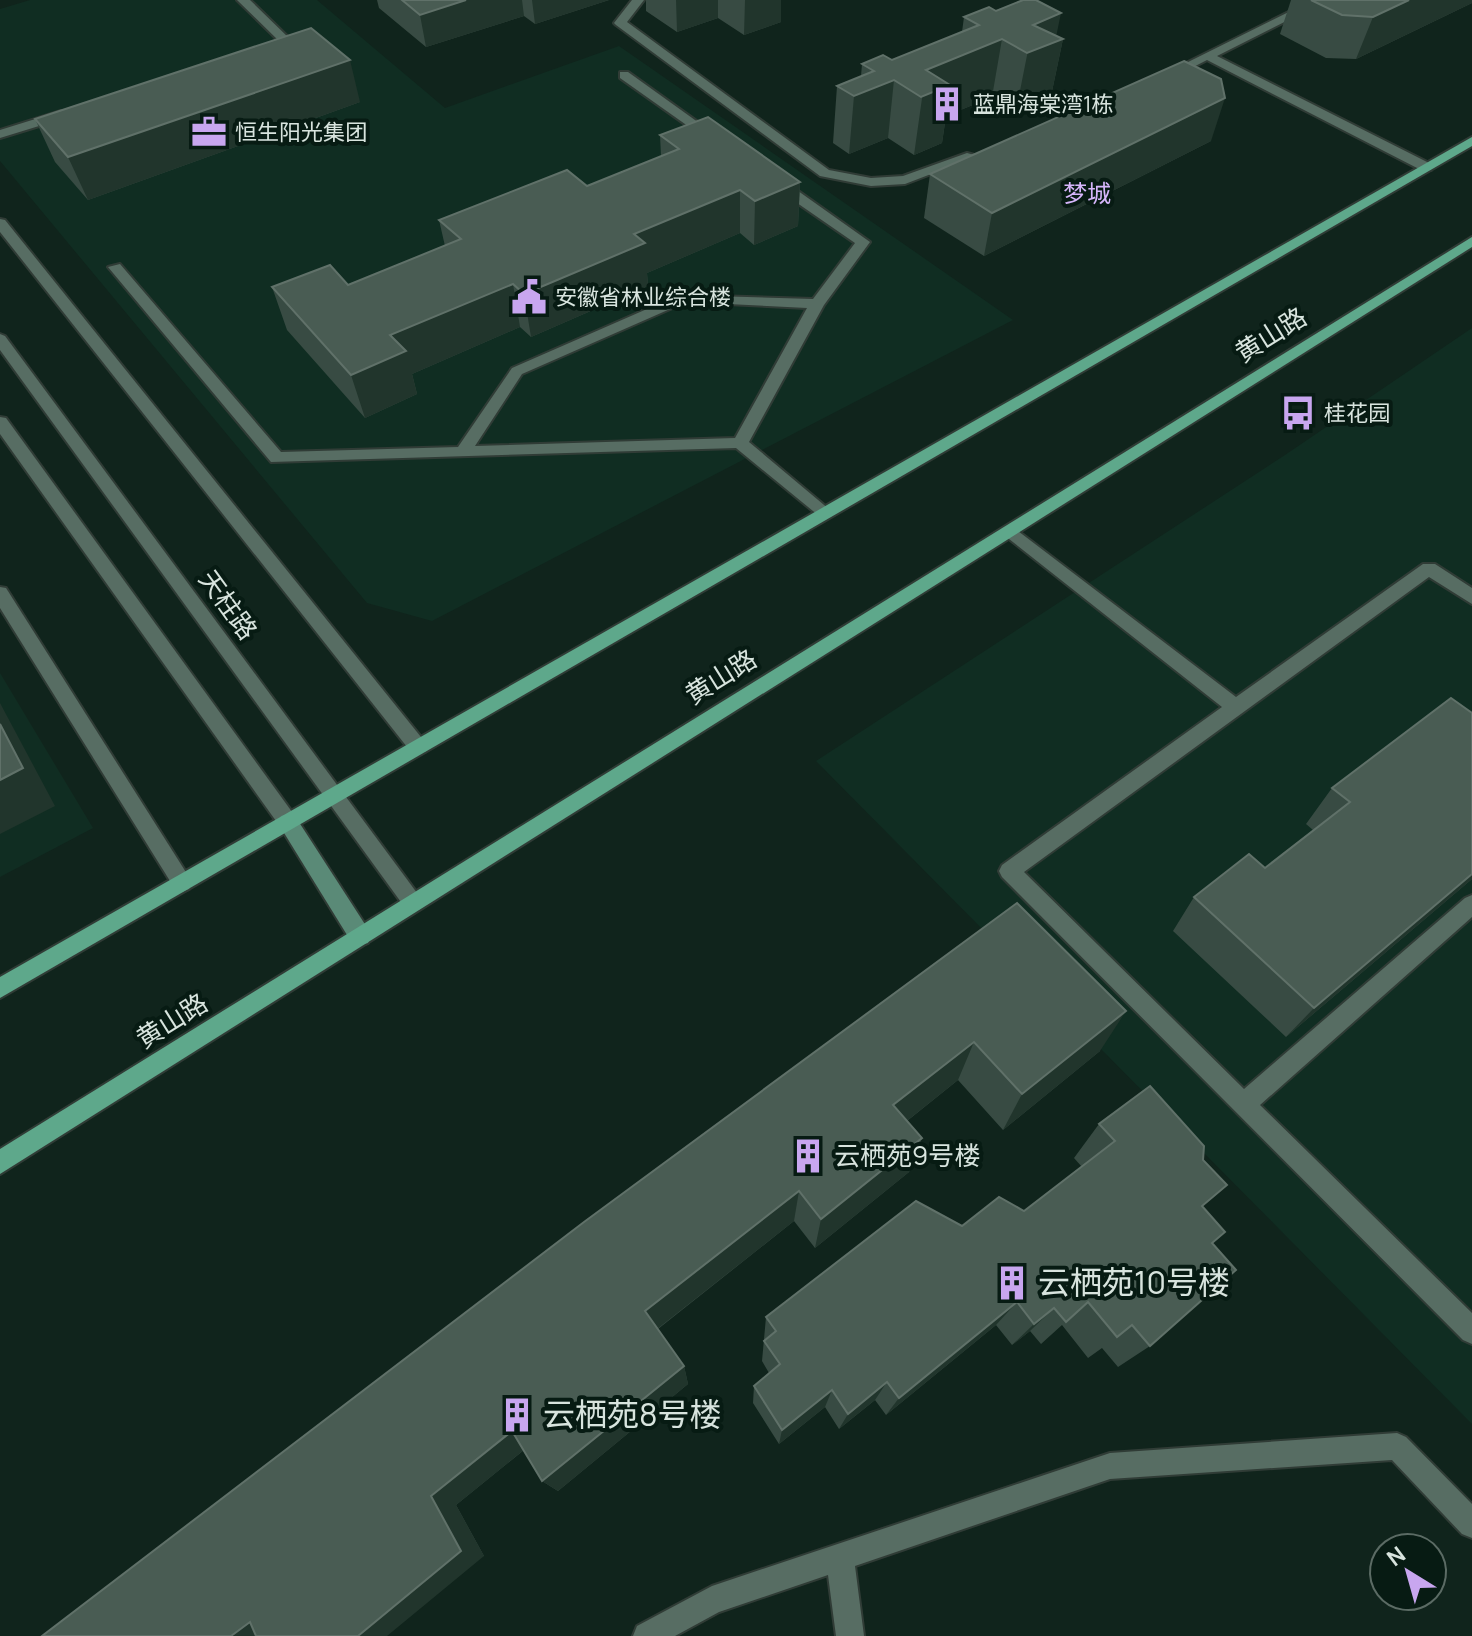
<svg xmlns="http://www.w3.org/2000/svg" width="1472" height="1636" viewBox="0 0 1472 1636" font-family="Manrope,'Noto Sans SC',sans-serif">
	<rect width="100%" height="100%" fill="#10241c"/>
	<g fill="#102d22">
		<path d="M30,0H317L445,108L619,46L1013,320L432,621L367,603L0,161V9Z"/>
		<path d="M1472,328V1424L816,761L1285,455Z"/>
		<path d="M0,673L93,828L0,877Z"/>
	</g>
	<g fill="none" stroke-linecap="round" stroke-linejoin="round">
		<g stroke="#303c36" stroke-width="4">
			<g id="service">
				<path d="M237,0H250L292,41V45L267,52V46L280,42Z"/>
				<path d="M620,72H628L720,138L709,141L620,78Z"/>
				<path d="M61,111L67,115L65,118L0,138V130Z"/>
				<path d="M774,181H784L870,242L824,305L749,442L830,510L832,514L824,520L736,448L271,462L108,267L120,264L281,452L458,447L512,368L679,295L813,299L855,243L774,187ZM686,302L807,308L735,438L475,446L522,374Z"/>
				<path d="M0,219L5,220L425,742L428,747L425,752H411L0,232Z"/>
				<path d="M1010,525L1236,697L1423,564H1435L1472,588V604L1429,577L1024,872L1244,1089L1465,898L1472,895V917L1260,1105L1472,1313V1344L1463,1340L1002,877L999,871L1002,865L1222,707L1004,535L1002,531Z"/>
				<path d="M0,587L6,588L189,877L192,883L189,889L182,892L175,889L0,608Z"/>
			</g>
		</g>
		<g stroke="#303c36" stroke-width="4">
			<g id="minor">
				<path d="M632,0H644L627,22L829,170L871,178L903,176L967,153L978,156L905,184L871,186L820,176L616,25L614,23Z"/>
				<path d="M1313,0H1328L1217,56L1431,164V170H1421L1207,60L1172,78L1162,75Z"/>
				<path d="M1397,1433L1406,1437L1472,1504V1538L1462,1534L1392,1460L1110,1479L855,1566L864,1636H836L828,1575L719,1612L675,1636H633L637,1626L712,1586L1110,1453Z"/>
			</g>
		</g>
		<g stroke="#303c36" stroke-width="4">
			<g id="tertiary">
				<path d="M0,334L5,336L420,897L423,903L420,909L413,912L406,909L0,350Z"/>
				<path d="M0,417L6,418L295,816L298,822L295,828H281L0,434Z"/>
			</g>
		</g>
		<g stroke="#303c36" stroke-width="4">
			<path id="secondary" d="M288,814L295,816L368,929L371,936L368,943L360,945L352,943L281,828L278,822L281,816Z"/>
		</g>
		<g stroke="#303c36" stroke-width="4">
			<g id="primary">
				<path d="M1472,137V146L0,998V977Z"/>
				<path d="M1472,237V247L0,1174V1149Z"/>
			</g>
		</g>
		<use href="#service" fill="#576d63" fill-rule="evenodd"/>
		<use href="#minor" fill="#576d63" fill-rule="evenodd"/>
		<use href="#tertiary" fill="#576d63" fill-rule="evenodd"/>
		<use href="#secondary" fill="#5a8a77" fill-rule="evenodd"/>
		<use href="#primary" fill="#5ea88b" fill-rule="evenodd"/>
	</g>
	<g fill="#384b43">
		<path d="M377,0H609L535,24L524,16L426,47L379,8Z"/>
		<path d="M646,0H781V22L744,35L718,18L677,32L646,11Z"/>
		<path d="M1291,0H1472V3L1356,59L1326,58L1280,34Z"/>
		<path d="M996,11L1063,39L1051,96L1016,111L992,97L946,116L942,143L914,155L888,138L849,154L833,143L837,86L861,76L862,64L892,60L962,32L964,17Z"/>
		<path d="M360,102L88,200L55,162L35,119Z"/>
		<path d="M660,135L800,182L798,226L754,245L740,233L647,273L648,286L531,337L520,327L412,374L417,394L365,418L287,330L272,287L348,285L445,246L439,220L587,186L661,156Z"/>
		<path d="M1211,141L984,256L924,218L930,174Z"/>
		<path d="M1332,788L1472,879L1286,1037L1173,931L1194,897L1265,868L1313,830L1306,824Z"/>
		<path d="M1017,903L1100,1051L1003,1130L958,1080L907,1121L922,1138L909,1172L815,1248L794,1221L658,1329L684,1366L688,1384L558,1491L542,1481L524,1450L456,1505L484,1556L42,1636Z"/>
		<path d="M1099,1124L1202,1206L1212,1243L1150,1346L1118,1367L1102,1348L1088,1358L1062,1325L1041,1344L1030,1331L1012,1345L996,1325L886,1415L875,1400L839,1429L825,1407L779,1444L753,1403L754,1386L769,1373L762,1361L766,1317L962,1226L1024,1211L1082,1167L1074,1158Z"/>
	</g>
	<g fill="#21352c">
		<path d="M466,0H522L524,16L426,47L420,15Z"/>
		<path d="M532,0H609L535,24Z"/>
		<path d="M676,0H718V18L677,32Z"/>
		<path d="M745,0H781V22L744,35Z"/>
		<path d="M1409,0H1472V3L1356,59L1373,17Z"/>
		<path d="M1061,13L1055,42L1063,39L1051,96L1016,111L1033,25Z"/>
		<path d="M1002,39L992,97L946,116L942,143L914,155L926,70Z"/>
		<path d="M350,60L360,102L88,200L68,157Z"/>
		<path d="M894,80L888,138L849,154L854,96Z"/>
		<path d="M1225,98L1211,141L984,256L992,213Z"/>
		<path d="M800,182L798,226L754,245L755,201Z"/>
		<path d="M740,190V233L647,273L648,286L531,337L524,294L634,234Z"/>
		<path d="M513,284L520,327L412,374L417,394L365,418L351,375L390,335Z"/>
		<path d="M0,703L55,806L0,834Z"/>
		<path d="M1472,874V879L1286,1037L1314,1008Z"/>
		<path d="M1126,1011L1100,1051L1003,1130L1022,1094Z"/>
		<path d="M974,1042L958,1080L883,1140L893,1105Z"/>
		<path d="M922,1138L909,1172L815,1248L821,1219Z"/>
		<path d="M799,1191L794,1221L652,1333L645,1311Z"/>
		<path d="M1017,1302L996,1325L886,1415L899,1398Z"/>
		<path d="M1054,1308L1030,1331L1012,1345L1034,1324Z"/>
		<path d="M684,1366L688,1384L558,1491L542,1481Z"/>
		<path d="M887,1382L875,1400L839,1429L848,1414Z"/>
		<path d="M832,1390L825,1407L779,1444L782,1430Z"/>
		<path d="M512,1431L530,1445L456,1505L484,1556L387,1636H358L431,1496Z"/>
		<path d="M250,1622L272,1636H231Z"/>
	</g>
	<g fill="#495c53" stroke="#607169" stroke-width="2">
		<path d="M402,0H466L420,15Z"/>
		<path d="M1023,0H1036L1061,13L1033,25L1063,39L1027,53L1002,39L926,70L950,85L921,97L894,80L854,96L837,86L874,71L862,64L883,55L892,60L979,25L964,17L989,7L996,11Z"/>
		<path d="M1311,0H1409L1373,17L1342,15Z"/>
		<path d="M311,28L350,60L68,157L35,119Z"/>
		<path d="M1184,61L1221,79L1225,98L992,213L930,174Z"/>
		<path d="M708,117L800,182L755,201L740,190L634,234L645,243L524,294L513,284L390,335L406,351L351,375L272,287L330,265L348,285L461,239L439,220L567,170L587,186L679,149L660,135Z"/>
		<path d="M1451,698L1472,713V874L1314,1008L1194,897L1249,854L1265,868L1350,802L1332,788Z"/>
		<path d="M0,724L23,768L0,780Z"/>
		<path d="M1017,903L1126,1011L1022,1094L974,1042L893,1105L922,1138L821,1219L799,1191L645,1311L684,1366L542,1481L512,1431L431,1496L461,1551L358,1636H256L250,1622L231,1636H42L584,1222Z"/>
		<path d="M1150,1086L1204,1146L1203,1160L1227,1185L1202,1206L1225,1232L1212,1243L1236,1270L1150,1346L1132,1325L1117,1337L1088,1302L1066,1322L1054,1308L1034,1324L1017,1302L899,1398L887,1382L848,1414L832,1390L782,1430L754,1386L780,1364L764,1341L776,1331L766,1317L916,1201L962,1226L999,1197L1024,1211L1115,1141L1099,1124Z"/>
	</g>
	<defs>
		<g id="building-bare" transform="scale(2.76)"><path d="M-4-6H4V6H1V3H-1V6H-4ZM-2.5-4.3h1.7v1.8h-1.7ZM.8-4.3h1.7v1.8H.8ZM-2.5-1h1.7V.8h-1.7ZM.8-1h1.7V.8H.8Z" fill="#c8a6ef" stroke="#071b13" stroke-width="2.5" paint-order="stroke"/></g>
		<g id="office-bare" transform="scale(2.76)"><path d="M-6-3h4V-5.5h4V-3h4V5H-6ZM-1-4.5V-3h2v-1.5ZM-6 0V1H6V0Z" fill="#c8a6ef" stroke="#071b13" stroke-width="2.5" paint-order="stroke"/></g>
		<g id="civic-bare" transform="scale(2.76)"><path d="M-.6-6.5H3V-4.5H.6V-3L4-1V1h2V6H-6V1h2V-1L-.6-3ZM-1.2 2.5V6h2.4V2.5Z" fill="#c8a6ef" stroke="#071b13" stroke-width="2.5" paint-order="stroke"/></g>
		<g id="bus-bare" transform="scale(2.76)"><path d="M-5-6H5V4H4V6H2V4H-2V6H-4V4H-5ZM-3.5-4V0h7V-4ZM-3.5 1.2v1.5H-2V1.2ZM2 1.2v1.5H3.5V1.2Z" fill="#c8a6ef" stroke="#071b13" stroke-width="2.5" paint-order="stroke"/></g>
	</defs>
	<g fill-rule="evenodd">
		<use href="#building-bare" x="947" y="104"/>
		<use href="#office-bare" x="209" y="132"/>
		<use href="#civic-bare" x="529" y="297"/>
		<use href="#bus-bare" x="1298" y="413"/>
		<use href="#building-bare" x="808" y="1156"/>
		<use href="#building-bare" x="1012" y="1283"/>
		<use href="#building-bare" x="517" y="1415"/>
	</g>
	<g text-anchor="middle" stroke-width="8" stroke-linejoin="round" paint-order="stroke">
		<g font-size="22" fill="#d8e4de" stroke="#071b13" text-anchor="start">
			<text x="973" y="112">蓝鼎海棠湾1栋</text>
			<text x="235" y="140">恒生阳光集团</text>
			<text x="555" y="305">安徽省林业综合楼</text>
			<text x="1324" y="421">桂花园</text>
		</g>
		<g font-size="24" fill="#d6b6fb" stroke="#071b13">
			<text x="1087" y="202">梦城</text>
		</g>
		<g font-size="26" fill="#d8e4de" stroke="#071b13">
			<text transform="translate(1271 335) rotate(-32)" y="9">黄山路</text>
			<text transform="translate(228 605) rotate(54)" y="9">天柱路</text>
			<text transform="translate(721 677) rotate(-32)" y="9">黄山路</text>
			<text transform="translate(172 1021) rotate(-32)" y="9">黄山路</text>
		</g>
		<g font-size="26" fill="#d8e4de" stroke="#071b13" text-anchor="start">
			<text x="834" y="1165">云栖苑9号楼</text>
		</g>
		<g font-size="32" fill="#d8e4de" stroke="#071b13" text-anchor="start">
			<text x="1038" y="1294">云栖苑10号楼</text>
			<text x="543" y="1426">云栖苑8号楼</text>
		</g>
	</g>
	<g transform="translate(1408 1572) rotate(323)"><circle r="38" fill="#071b13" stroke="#5b6b64" stroke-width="2"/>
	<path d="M0-6L14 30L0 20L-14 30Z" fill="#c8a6ef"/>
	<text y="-12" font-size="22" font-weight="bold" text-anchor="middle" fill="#d8e4de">N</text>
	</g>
</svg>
